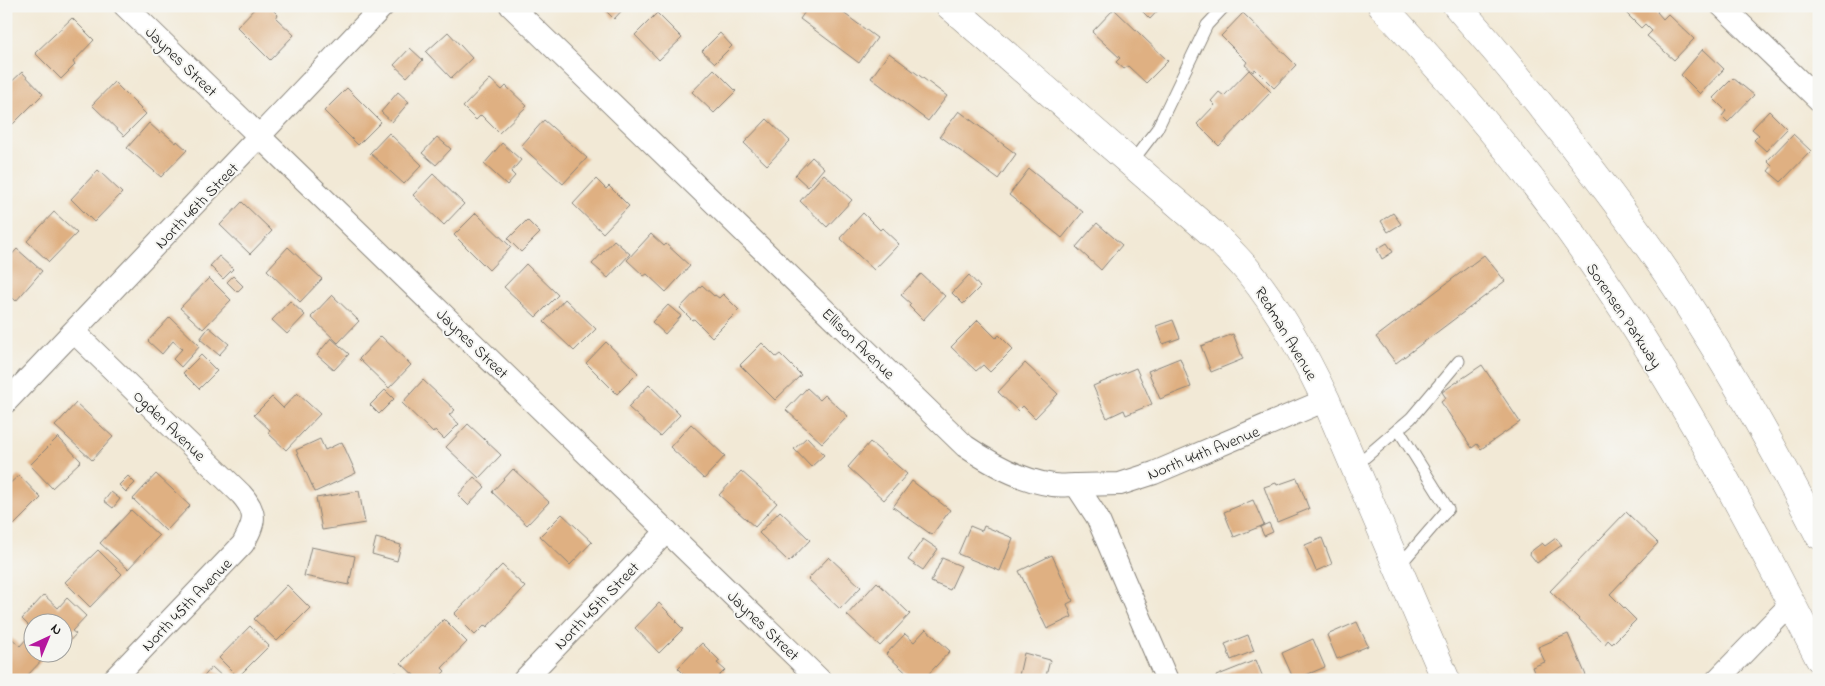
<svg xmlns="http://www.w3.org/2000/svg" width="1825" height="686" viewBox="0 0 1825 686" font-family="'Indie Flower',sans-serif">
	<rect width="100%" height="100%" fill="#f6f6f2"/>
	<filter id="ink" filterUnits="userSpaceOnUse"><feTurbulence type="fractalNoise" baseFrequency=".02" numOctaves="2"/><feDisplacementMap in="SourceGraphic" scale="10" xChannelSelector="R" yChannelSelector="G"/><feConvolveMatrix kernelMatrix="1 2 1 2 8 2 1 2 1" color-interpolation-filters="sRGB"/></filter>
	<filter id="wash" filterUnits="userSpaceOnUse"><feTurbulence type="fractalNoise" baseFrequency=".0096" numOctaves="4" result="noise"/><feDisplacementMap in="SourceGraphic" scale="20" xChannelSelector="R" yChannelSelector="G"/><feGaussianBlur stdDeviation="1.12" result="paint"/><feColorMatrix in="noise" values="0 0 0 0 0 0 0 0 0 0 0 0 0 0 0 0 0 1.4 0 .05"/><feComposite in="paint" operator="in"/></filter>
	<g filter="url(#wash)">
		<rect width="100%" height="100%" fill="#f2e9d6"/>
		<g id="blocks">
			<g fill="#dfb082">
				<path d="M257,6H269L278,15L276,18L294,35L270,60L237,27Z"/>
				<path d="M601,6H626L614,19Z"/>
				<path d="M809,6H834L877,38L859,63L800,19Z"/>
				<path d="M1137,6H1162L1150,19Z"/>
				<path d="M1625,6H1660L1661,7L1657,12L1663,19L1668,14L1694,39L1674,60L1647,36L1652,31L1645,24L1641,28L1622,9Z"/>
				<path d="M1114,9L1168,61L1146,83L1128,66L1124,69L1116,62L1120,58L1092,32Z"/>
				<path d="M657,13L682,38L659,60L635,35Z"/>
				<path d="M1243,13L1296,65L1274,88L1255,69L1253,72L1245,65L1247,62L1221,36Z"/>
				<path d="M72,18L94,40L73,62L75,65L61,79L35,53Z"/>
				<path d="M448,32L472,58L451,78L426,52Z"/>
				<path d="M720,33L732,46L715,63L702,51Z"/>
				<path d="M410,48L423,60L407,77L394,65Z"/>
				<path d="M1703,49L1724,69L1700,94L1681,75Z"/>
				<path d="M889,53L947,96L928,121L871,78Z"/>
				<path d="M714,69L736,91L714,113L692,92Z"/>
				<path d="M1249,70L1271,92L1219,146L1197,124L1215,105L1211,101L1219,92L1224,96Z"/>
				<path d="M22,72L43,94L13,124L6,117V87Z"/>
				<path d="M1733,78L1754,95L1728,122L1722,116L1726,111L1713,98Z"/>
				<path d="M490,79L502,90L506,86L527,106L499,133L481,115L476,120L463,107Z"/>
				<path d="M114,82L146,114L124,136L92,105Z"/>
				<path d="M347,88L381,122L358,145L324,111Z"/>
				<path d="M398,92L409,102L392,122L381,112Z"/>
				<path d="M959,111L1016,154L998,179L940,136Z"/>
				<path d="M1769,111L1787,129L1766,151L1754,140L1759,135L1752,129Z"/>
				<path d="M767,119L790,141L767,165L744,143Z"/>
				<path d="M544,120L587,158L563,184L521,146Z"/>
				<path d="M149,123L160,133L162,131L176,143L177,141L187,150L161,177L127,148Z"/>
				<path d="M389,133L422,165L404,184L370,153Z"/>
				<path d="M1793,134L1811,151L1781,182L1768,171L1772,166L1767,161Z"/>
				<path d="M437,137L451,149L436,165L422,153Z"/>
				<path d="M502,143L521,160L511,172L515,176L507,185L484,164Z"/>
				<path d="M812,157L824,168L808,187L795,175Z"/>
				<path d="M1029,169L1083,212L1062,238L1009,195Z"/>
				<path d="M98,170L122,193L94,222L71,199Z"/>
				<path d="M433,174L464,204L444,225L413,195Z"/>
				<path d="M824,174L852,200L827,227L800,201Z"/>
				<path d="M596,179L606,189L609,186L629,206L603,233L573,204Z"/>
				<path d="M242,202L272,231L250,254L220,225Z"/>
				<path d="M54,212L77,233L49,262L27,241Z"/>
				<path d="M476,213L511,247L489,270L454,235Z"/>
				<path d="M863,213L880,230L882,228L899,244L874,270L840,238Z"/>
				<path d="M1393,213L1401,224L1388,232L1381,221Z"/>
				<path d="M527,220L540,233L521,252L508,239Z"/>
				<path d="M1097,223L1122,245L1101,270L1076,247Z"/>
				<path d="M651,234L664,246L666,244L690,266L666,292L647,274L644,276L627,260Z"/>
				<path d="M614,240L630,254L608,278L592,264Z"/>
				<path d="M1387,243L1393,252L1382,259L1377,249Z"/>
				<path d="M288,247L322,279L300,302L267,270Z"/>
				<path d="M17,249L42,271L16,301L6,292V261Z"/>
				<path d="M1484,255L1505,281L1396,363L1376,337Z"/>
				<path d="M219,256L233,269L223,279L210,266Z"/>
				<path d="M526,264L558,295L536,317L504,287Z"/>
				<path d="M921,274L945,296L923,320L909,306L911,304L901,295Z"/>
				<path d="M969,275L980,287L963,304L952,293Z"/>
				<path d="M233,276L243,286L237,292L227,282Z"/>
				<path d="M209,278L231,300L203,329L180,308Z"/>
				<path d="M702,285L714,296L715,295L719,298L723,294L739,310L712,337L694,319L692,320L680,308Z"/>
				<path d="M332,295L359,321L338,343L311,317Z"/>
				<path d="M565,299L596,329L574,351L544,322Z"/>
				<path d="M290,301L305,315L287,334L272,320Z"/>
				<path d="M668,305L681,316L665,334L652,322Z"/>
				<path d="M170,317L200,346L181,367L173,359L182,349L173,341L162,354L148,341Z"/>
				<path d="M978,320L996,338L999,335L1013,349L990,372L983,365L976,371L951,347Z"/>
				<path d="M1173,320L1180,338L1163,344L1156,326Z"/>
				<path d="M209,327L229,344L219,355L200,339Z"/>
				<path d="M1233,334L1243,359L1211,372L1201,346Z"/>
				<path d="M381,336L411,365L389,388L359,359Z"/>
				<path d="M331,338L349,354L334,370L317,355Z"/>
				<path d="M606,342L638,373L617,394L586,363Z"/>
				<path d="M762,343L776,357L780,354L801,375L775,400L740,365Z"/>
				<path d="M201,355L217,371L199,389L183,373Z"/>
				<path d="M1180,358L1191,387L1160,399L1148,371Z"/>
				<path d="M1025,363L1058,394L1035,418L1023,406L1018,411L998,392Z"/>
				<path d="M1482,365L1520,422L1481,449L1477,444L1472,448L1441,402L1446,398L1442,392Z"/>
				<path d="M1136,368L1152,404L1126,415L1124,410L1107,418L1093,386Z"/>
				<path d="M423,380L455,410L449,415L459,424L444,439L435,430L433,433L402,403Z"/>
				<path d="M649,385L680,415L660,436L628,407Z"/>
				<path d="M807,388L820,400L825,395L848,416L822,443L786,410Z"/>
				<path d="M385,390L394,399L379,414L370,405Z"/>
				<path d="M297,393L320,414L286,450L268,433L270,430L254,415L272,397L283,408Z"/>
				<path d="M76,403L113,437L92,460L55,426Z"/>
				<path d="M468,424L501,455L479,478L446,447Z"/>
				<path d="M691,424L725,456L704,479L670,447Z"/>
				<path d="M58,437L81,461L52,488L30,465Z"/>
				<path d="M807,437L824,455L811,467L794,449Z"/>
				<path d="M320,439L325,450L342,442L356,473L315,492L296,450Z"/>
				<path d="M870,442L907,474L884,500L848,467Z"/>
				<path d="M513,469L549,502L527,525L492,492Z"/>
				<path d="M741,471L777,503L755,527L719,495Z"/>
				<path d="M156,474L190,506L166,531L133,499Z"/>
				<path d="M19,475L41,498L14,525L6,517V487Z"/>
				<path d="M128,476L135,483L126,492L119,485Z"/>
				<path d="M474,477L485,487L468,505L458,495Z"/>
				<path d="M1297,478L1309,509L1277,522L1264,487L1276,483L1277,485Z"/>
				<path d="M912,481L950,510L932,535L893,507Z"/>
				<path d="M359,491L365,523L322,530L316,498Z"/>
				<path d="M111,492L120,499L113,508L104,501Z"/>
				<path d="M1253,500L1264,525L1234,537L1224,512Z"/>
				<path d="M131,510L159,536L128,569L100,543Z"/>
				<path d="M780,511L810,540L789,562L759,533Z"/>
				<path d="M1626,512L1658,543L1610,594L1636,620L1612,644L1608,640L1605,644L1550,591Z"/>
				<path d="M562,514L592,542L570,565L540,536Z"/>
				<path d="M1269,523L1273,532L1264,536L1260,527Z"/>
				<path d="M970,526L982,531L984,526L1013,538L1000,571L958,554Z"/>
				<path d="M376,538L401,545L397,561L372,554Z"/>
				<path d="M1322,538L1332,564L1316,571L1305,545Z"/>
				<path d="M1556,538L1562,545L1537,563L1529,553L1542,543L1545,546Z"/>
				<path d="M923,539L938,549L923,570L908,560Z"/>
				<path d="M311,547L355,556L349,585L304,576Z"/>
				<path d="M98,550L122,574L90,607L65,582Z"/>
				<path d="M1052,555L1073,601L1067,604L1072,617L1047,629L1019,571Z"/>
				<path d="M829,557L861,587L840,609L808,579Z"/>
				<path d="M942,558L961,566L950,590L931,582Z"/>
				<path d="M502,565L525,587L487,627L485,625L475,635L454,614Z"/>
				<path d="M877,582L910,614L880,646L847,615Z"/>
				<path d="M287,585L310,608L277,641L254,619Z"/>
				<path d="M44,595L58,608L67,598L86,616L72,631L76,634L66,645L62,641V624H32V629L22,619Z"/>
				<path d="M659,603L677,621L676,622L683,629L659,653L635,628Z"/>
				<path d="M444,619L467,642L442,668L445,671L437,680H419L401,663Z"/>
				<path d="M1357,622L1368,646L1337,659L1327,635Z"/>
				<path d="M250,626L269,646L238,677L219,658Z"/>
				<path d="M926,629L950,651L923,680H914L886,654L905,634L914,642Z"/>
				<path d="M6,633L20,646L29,636L32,639V654H48L23,680H10L6,676Z"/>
				<path d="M1568,634L1588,680H1537L1532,667L1545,662L1538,647Z"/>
				<path d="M1248,635L1254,651L1231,660L1225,644Z"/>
				<path d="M1313,639L1325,667L1294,680L1282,653Z"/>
				<path d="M702,643L720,661L717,663L725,670L715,680H690L678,668Z"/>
				<path d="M1024,653L1050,660L1045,680H1018Z"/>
				<path d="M1256,660L1264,680H1217L1216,676Z"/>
				<path d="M212,667L226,680H201Z"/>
				<path d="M396,672L403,680H388Z"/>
			</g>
		</g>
	</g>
	<g filter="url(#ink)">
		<use href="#blocks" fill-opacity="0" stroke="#878279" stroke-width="1"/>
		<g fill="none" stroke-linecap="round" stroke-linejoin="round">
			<g stroke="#878279" stroke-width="13">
				<g id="lane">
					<path d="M1131,163L1157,129L1207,25L1225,6"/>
					<path d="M1355,466L1411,418L1459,361"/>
					<path d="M1398,567L1448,509L1398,429"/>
				</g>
			</g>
			<g stroke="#878279" stroke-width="24">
				<g id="street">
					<path d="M125,6L820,680"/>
					<path d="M511,6L965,446C990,463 1022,481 1053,485C1060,486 1069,485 1076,485L1097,517L1167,680"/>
					<path d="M1722,6L1819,100"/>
					<path d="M74,332L241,494C259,514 254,523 243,544L113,680"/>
					<path d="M6,402L383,6"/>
					<path d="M1076,485L1120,484L1154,473L1326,400"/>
					<path d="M524,680L667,531"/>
					<path d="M1717,680L1791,604"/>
				</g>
			</g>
			<g stroke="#878279" stroke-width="29">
				<path id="secondary" d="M950,6L1215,236C1227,248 1239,260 1249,272C1281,311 1305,356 1326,400L1446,680"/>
			</g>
			<g stroke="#878279" stroke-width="29">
				<g id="primary">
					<path d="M1382,6C1444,73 1504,142 1558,215C1660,353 1742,505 1819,658"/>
					<path d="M1457,6C1523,81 1585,159 1643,239C1710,332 1766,433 1819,535"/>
				</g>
			</g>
			<use href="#lane" stroke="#fff" stroke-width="11"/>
			<use href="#street" stroke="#fff" stroke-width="22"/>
			<use href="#secondary" stroke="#fff" stroke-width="28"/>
			<use href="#primary" stroke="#fff" stroke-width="28"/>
		</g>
	</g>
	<g text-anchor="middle" stroke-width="4" stroke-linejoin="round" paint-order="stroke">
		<g font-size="16" fill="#1c1c1c" stroke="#f6f6f2">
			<text transform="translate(182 61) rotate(44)" y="6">Jaynes Street</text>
			<text transform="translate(196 205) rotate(-46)" y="6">North 46th Street</text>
			<text transform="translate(1625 315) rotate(56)" y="6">Sorensen Parkway</text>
			<text transform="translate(1287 333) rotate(59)" y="6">Redman Avenue</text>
			<text transform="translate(473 343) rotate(44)" y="6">Jaynes Street</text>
			<text transform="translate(859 343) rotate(44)" y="6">Ellison Avenue</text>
			<text transform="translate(170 425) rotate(44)" y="6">Ogden Avenue</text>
			<text transform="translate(1203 452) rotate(-22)" y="6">North 44th Avenue</text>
			<text transform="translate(186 604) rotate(-46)" y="6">North 45th Avenue</text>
			<text transform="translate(596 605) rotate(-46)" y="6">North 45th Street</text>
			<text transform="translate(764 625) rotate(44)" y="6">Jaynes Street</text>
		</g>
	</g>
	<rect width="1825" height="686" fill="none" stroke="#f6f6f2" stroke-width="25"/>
	<g transform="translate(48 638) rotate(44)"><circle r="24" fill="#f6f6f2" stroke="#9f9f9c"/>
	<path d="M0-4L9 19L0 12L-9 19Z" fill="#b5179e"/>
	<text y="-8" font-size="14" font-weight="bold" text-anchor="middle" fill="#1c1c1c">N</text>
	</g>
</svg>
